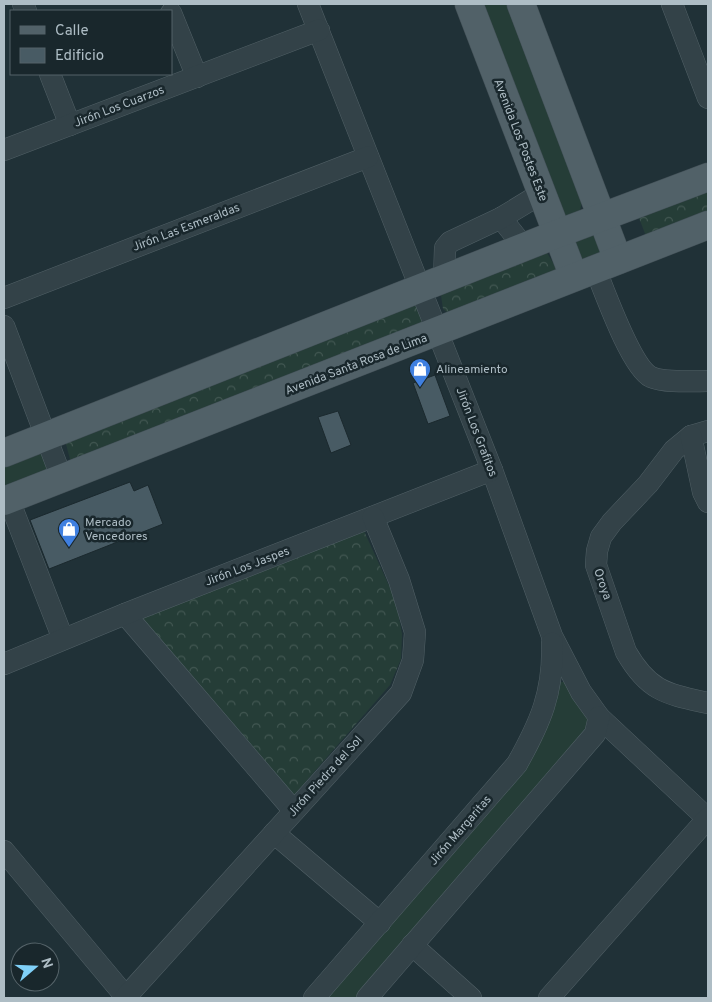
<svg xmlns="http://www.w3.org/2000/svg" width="712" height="1002" viewBox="0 0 712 1002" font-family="Overpass,sans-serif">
	<defs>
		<pattern id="forest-crowns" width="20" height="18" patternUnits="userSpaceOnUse" patternTransform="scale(1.25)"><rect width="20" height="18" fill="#253d37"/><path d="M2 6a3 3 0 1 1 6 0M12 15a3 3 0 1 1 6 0" fill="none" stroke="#425752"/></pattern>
	</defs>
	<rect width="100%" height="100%" fill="#203137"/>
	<g fill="#253d37">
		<path d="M477,4H509L583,199L580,210L565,217Z"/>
		<path d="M580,234L596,235L602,253L581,262L573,241Z"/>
		<path d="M38,448L46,455L51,471L4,494V462Z"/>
		<path d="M558,682H566L584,708L590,724L359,998H323L519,771Z"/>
	</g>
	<g fill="url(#forest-crowns)">
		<path d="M708,186V218L646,236L639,218L640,212Z"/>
		<path d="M537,253H547L557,269L553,278L453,317L443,309L441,295L449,288Z"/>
		<path d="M411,300C422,306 426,315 423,328L71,463L66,444L70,436Z"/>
		<path d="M364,531L396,601L402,634L401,659L390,685L294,795L142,624L144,617Z"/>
	</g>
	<g fill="#485b64" stroke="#1b292e">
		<path d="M435,375L450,416L428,424L413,383Z"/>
		<path d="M338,411L351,445L331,453L318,417Z"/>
		<path d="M130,482L134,491L148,485L163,524L49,569L30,520Z"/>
	</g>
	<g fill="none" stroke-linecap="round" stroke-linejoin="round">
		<g stroke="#516066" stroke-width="22">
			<g id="minor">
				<path d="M23,4L26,11"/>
				<path d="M308,4L492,470L552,636L581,692L599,717L708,819"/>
				<path d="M672,4L708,98"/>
				<path d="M171,13L197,77"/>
				<path d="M50,74L70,125"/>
				<path d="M4,150L319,30"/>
				<path d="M501,218L524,247"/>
				<path d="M595,268C604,290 631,367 651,377C664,383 694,381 708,381"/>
				<path d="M444,280L445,248L450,242L501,218L542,193"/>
				<path d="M4,298L368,157"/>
				<path d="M4,326L62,479"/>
				<path d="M708,431L691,436L674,450L648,484L612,522L601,537L597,551L596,565L626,652C649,692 667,694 708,703"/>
				<path d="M691,436L703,492L708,502"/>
				<path d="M9,500L63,639"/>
				<path d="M125,614L294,811"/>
				<path d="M4,664L125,614L492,470"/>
				<path d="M274,833L380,923"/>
				<path d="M4,851L126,997"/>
				<path d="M412,945L471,998"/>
				<path d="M125,998L401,693L413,660L415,632L399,580L373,517"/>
				<path d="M314,998L517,764C540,723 554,692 552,643"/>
				<path d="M367,998L595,734L599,717"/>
				<path d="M549,998L708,818"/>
			</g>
		</g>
		<g stroke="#404e55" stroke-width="29">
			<g id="major">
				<path d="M469,4L574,277"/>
				<path d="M521,4L618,260"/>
				<path d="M4,453L557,234L708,177"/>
				<path d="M4,501L708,225"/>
			</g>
		</g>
		<use href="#minor" stroke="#334248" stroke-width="21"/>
		<use href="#major" stroke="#516168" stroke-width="28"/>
	</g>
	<defs>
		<g id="shop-pin" transform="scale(1.125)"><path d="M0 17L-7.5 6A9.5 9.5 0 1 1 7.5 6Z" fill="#3f7fe0" stroke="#19272c"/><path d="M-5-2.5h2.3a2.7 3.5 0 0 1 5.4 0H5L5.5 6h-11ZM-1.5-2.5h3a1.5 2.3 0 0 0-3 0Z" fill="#fff"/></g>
	</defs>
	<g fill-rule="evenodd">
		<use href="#shop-pin" x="420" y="369"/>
		<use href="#shop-pin" x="69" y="529"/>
	</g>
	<g text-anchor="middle" stroke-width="5" stroke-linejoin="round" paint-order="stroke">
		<g font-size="12" fill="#aebdc5" stroke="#19272c">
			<text transform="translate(119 106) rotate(-21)" y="4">Jirón Los Cuarzos</text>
			<text transform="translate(521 140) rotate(69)" y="4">Avenida Los Postes Este</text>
			<text transform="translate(186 227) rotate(-21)" y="4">Jirón Las Esmeraldas</text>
			<text transform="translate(356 364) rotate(-21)" y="4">Avenida Santa Rosa de Lima</text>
			<text transform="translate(477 432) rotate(69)" y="4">Jirón Los Grafitos</text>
			<text transform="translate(247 566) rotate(-21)" y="4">Jirón Los Jaspes</text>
			<text transform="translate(603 584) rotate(71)" y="4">Oroya</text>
			<text transform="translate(325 776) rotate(-48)" y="4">Jirón Piedra del Sol</text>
			<text transform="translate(460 830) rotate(-49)" y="4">Jirón Margaritas</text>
		</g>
		<g font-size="12" fill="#aebdc5" stroke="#19272c" text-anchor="start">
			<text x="436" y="373">Alineamiento</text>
			<text x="85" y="526">Mercado<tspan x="85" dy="14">Vencedores</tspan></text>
		</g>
	</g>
	<rect width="712" height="1002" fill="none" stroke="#aebdc5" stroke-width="10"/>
	<rect x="10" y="10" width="162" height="65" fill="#19272c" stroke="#556369"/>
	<rect x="20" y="26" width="25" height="8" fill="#516168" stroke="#556369"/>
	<text x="55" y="35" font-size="15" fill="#aebdc5">Calle</text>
	<rect x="20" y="48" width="25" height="15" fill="#485b64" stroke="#556369"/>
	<text x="55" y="60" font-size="15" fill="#aebdc5">Edificio</text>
	<g transform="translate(35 967) rotate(71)"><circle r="24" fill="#19272c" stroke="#556369"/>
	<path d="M0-4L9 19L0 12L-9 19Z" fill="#7fd0f8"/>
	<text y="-8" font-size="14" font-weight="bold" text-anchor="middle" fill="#aebdc5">N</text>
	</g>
</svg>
